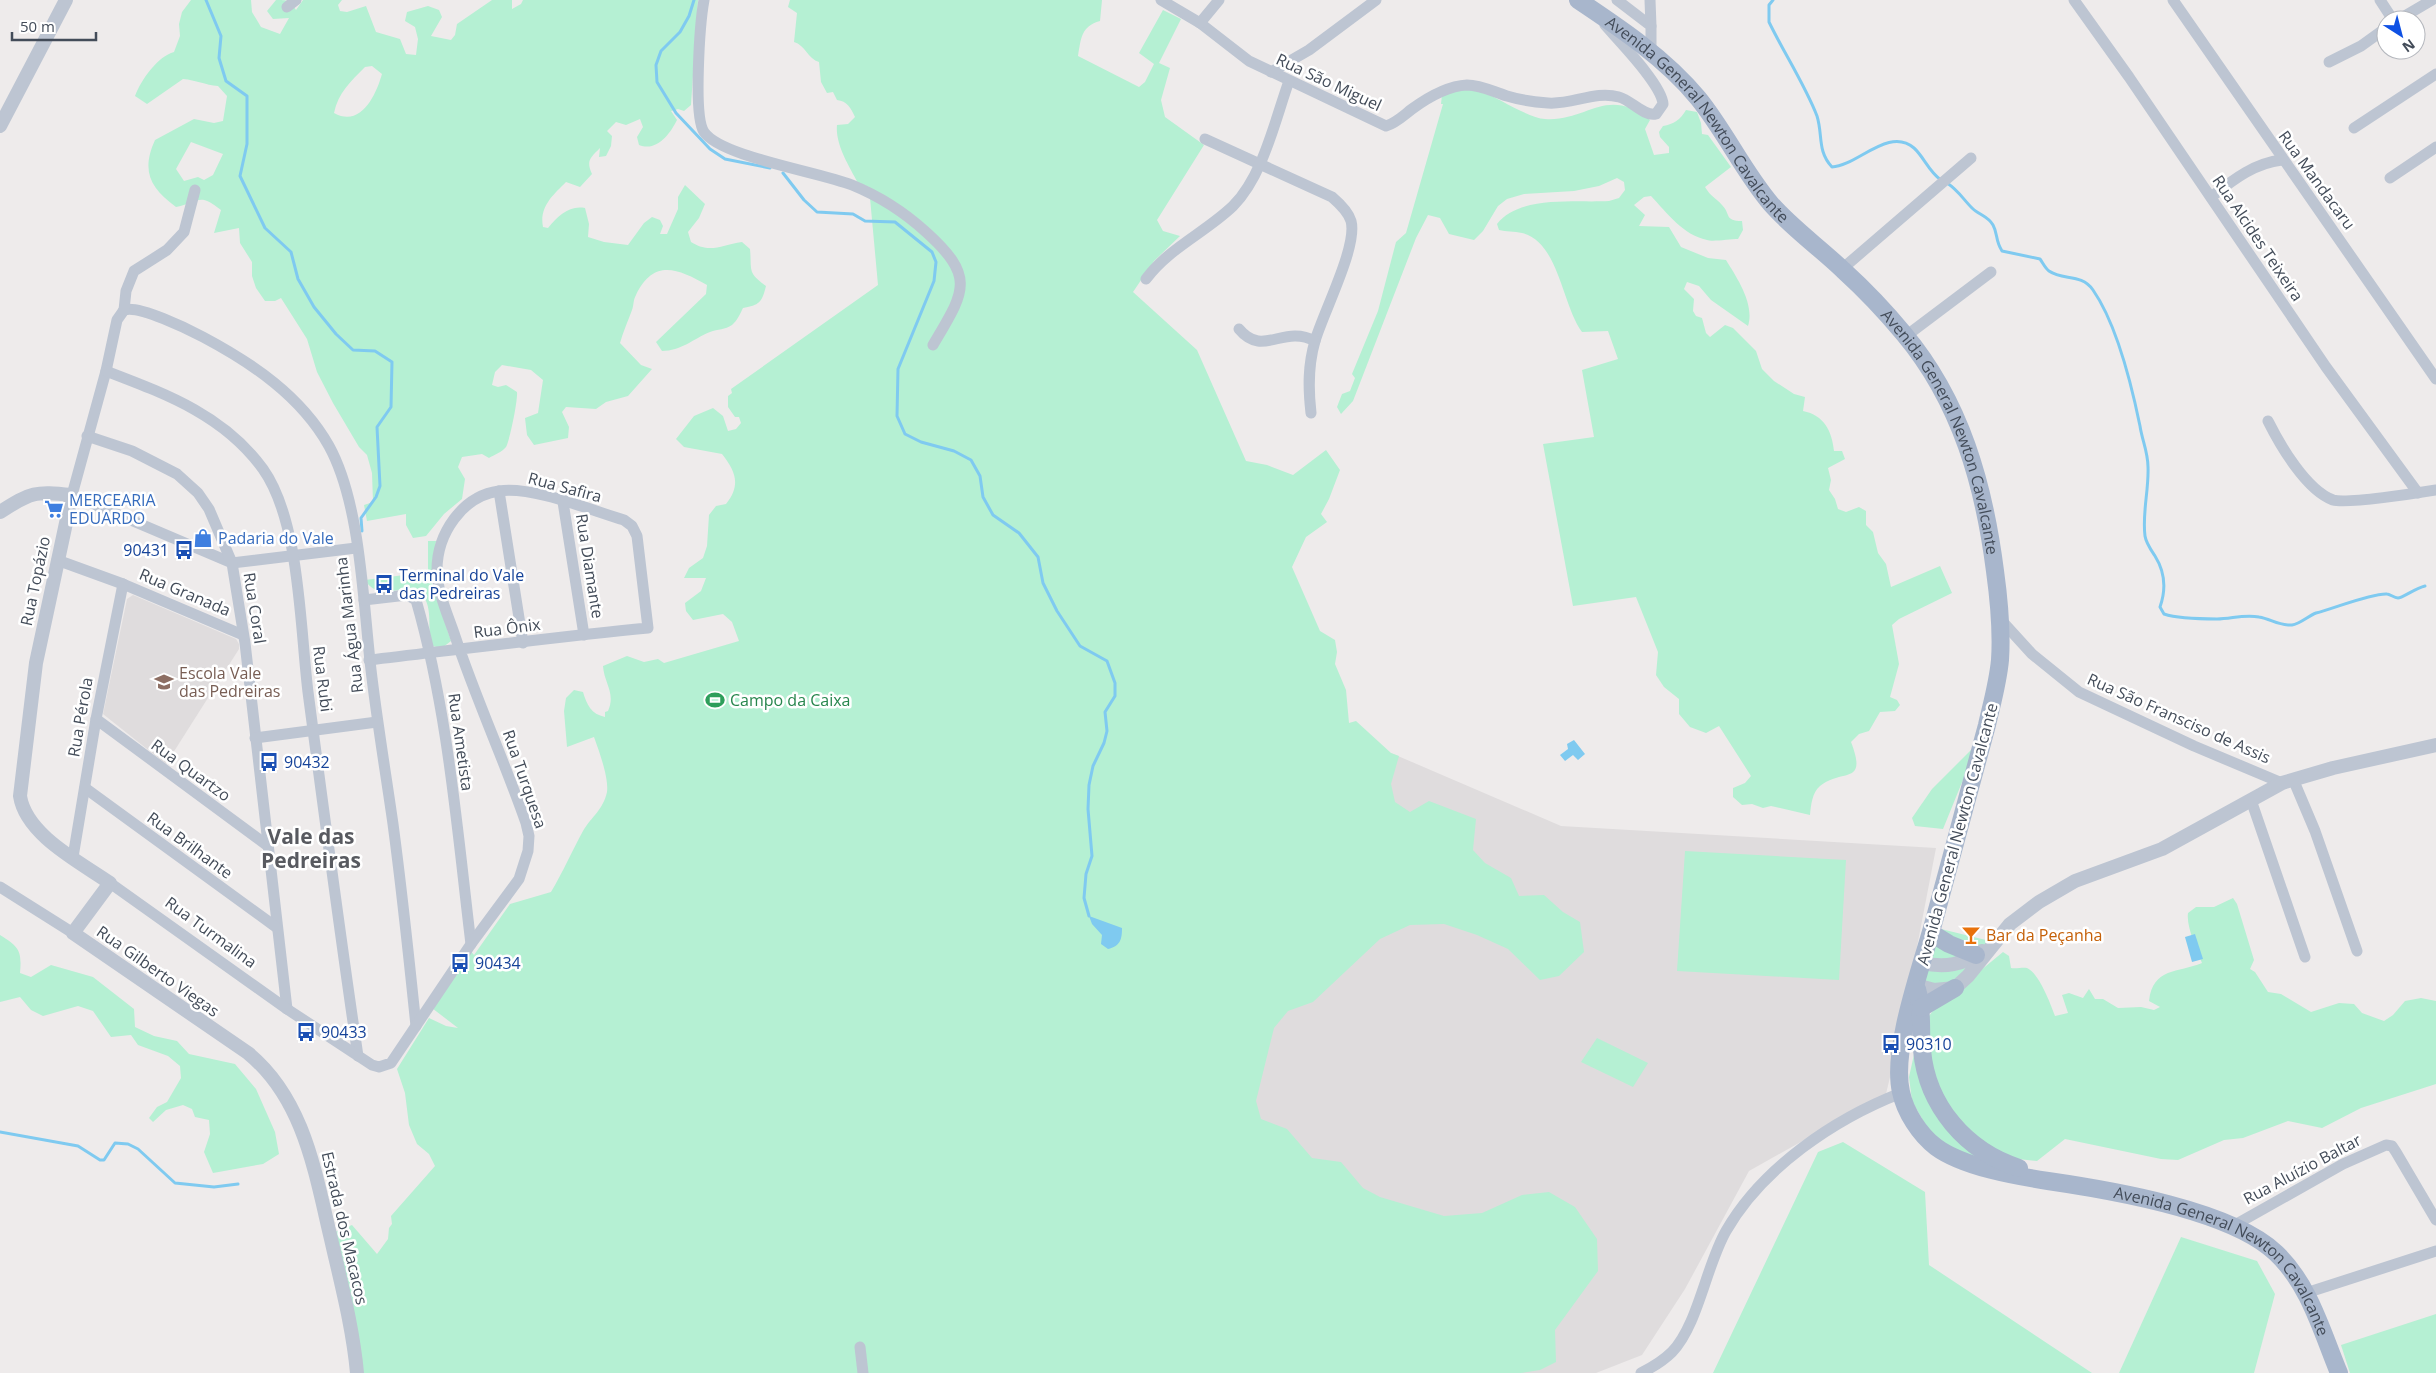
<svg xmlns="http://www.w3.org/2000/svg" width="2436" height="1373" viewBox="0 0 2436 1373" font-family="'Open Sans',sans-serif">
	<rect width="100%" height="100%" fill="#eeebeb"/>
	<g fill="#dfdcdd">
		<path d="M133,595L236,639L239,644V649L166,764L103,714L127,599Z"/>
		<path d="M1391,753L1561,826L1936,848L1901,1030L1886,1094L1749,1171L1685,1289L1642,1355L1596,1373H1302L1164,1190Z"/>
	</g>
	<g fill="#b5f0d3" fill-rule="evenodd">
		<path d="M191,0H251L252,12L261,27L280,34L289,18L273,19L267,11L276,0C287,0 290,0 296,10L303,0H342L338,5L340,11L347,12L366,6L376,32L400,39L406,54L416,55L418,39L415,27L405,21L407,12L428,6L439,10L442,17L431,36L451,40L455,35L457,24L492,0H512V9L521,4L523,0H698L691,105L684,111L678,109L671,111L677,120C670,134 657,152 639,145L637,137L643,127L640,119L626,125L616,122L607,131L612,136L611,146L606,156L599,157L600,148C590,158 586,161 592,174L580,187L566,182C553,195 539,207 543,227L548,228C558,216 569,205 585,208L589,224L588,237L604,242L628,245L644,223L652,217L660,220L663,226L660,234H667L678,209V197L685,185L705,204L699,218L688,232L691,242C710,254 721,245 742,242L750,249C752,271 747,272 766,286C762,302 760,305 743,308C740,314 737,321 732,325C725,330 718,329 710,332C693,339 681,351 662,351L656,342L706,294L707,285C678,269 654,258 636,295C633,300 634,305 632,310C628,321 623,332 620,343L641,365L652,369L628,396L606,402L596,409L566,407L562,412L569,427L568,438L534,445L527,435L525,418L538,413L543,380L531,370L502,365L495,372L492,385L498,387L506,385L517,392C518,399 510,440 506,447C502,452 494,455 489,458L482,454L462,457L458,467L465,479L462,499L444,514L426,536L413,538L406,525V514L367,521L364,505L373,502L372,473L367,455L359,447L333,403L317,372L307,339L281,298L275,301H265L256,288L252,276V262L240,243L239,228L214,233L221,210C199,192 199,202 176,207C150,188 141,171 155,140L194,119L214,123L223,121L227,96L218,86C205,85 196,80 183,79L147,104L135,96C141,80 158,56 174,52L180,36L179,24L182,12ZM372,66L382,74C376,95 361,128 334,113C338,93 351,81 365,67ZM191,142L223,154L213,175L204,180L198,177L184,181L176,169Z"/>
		<path d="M790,0H1102L1100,21C1081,26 1081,39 1078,56L1139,87L1145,82L1154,64L1139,53L1163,10L1181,19L1159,63L1170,68L1161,100L1165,117L1204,145L1157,220L1163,231L1180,236L1154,261L1133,292L1197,350L1246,461L1267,465L1293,475L1326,450L1340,470L1329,499L1321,514L1327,522L1306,537L1292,567L1320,631L1335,640L1337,652L1335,664L1346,690L1349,723L1356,721L1391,753L1399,756L1391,784L1395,802L1410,812L1429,801L1476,819L1473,850L1485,863L1511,878L1519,896L1544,895L1563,912L1580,922L1584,952L1559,976L1540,980L1508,949L1477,935L1444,924L1410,925L1380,939L1313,1002L1288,1011L1274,1028L1256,1101L1261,1119L1287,1129L1312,1158L1341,1162L1363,1188L1380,1197L1444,1216L1482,1213L1522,1195L1549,1192L1575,1207L1597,1239L1598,1271L1555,1330L1556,1362L1540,1370L1521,1373H362L335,1232L352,1225L377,1254L388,1239L389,1228L392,1224L391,1216L435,1166L429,1154L417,1144L409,1125L405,1093L397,1069L429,1018L446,1026L458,1028L428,1005L469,949L474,955L510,904L551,892C563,872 572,851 583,831C592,816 603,810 607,792C609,778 599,751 594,737L567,747L564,711L566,698L574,690L583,692C587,705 591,714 605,717V712L608,711C616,693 604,683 603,666L627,656L644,662L658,659L664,663L739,641L732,622L723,614L693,620L686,611L685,603L701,591L706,578H684L689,568L703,558L707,546L709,515L716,506L726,504C741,485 736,472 722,454L684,447L676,439L694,416L713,408L723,416L728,431L736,429L741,423L739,417H735L728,407V396L732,393L731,389L878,285L869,187L858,183C849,166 835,144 837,125L848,124L855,117C851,108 847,101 837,100L833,92L827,93L821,82L819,62C808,59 805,45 794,42L797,13L788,7Z"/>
		<path d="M1448,87C1458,88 1470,87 1479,90C1497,97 1528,118 1545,119C1588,122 1606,85 1650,120L1645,129L1654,155L1669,153V147L1660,137L1659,132L1663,126C1674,124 1680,120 1686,110L1697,112L1701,123L1702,134L1708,135L1731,167L1705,187C1711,197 1715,197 1722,205C1731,214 1724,221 1742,221L1743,230L1738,239C1730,239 1712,242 1707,240C1683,235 1667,213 1651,196L1644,197L1634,205L1645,215L1639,226L1669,227L1681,247L1708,258L1726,260C1737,278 1755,304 1748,326L1711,300L1699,286L1687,282L1684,289L1694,299L1693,311L1696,316L1702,318L1706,333L1710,337L1725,325L1733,328L1756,351L1762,369L1774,381L1794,394L1805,397L1803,411C1824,415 1832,431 1834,451H1842L1845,459L1828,468L1831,480L1829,490L1835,499L1838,509L1846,512L1859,507L1866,511V525L1873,532L1878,553L1886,564L1891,587L1940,566L1952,593L1899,619L1892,625L1899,664L1890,697L1897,700L1900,705L1895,711L1880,712L1869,731L1859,734L1851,742C1868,786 1842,768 1820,786C1812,793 1811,805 1810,815L1771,806L1763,808L1752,804L1742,805L1733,797V788L1745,783L1751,776L1719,726L1706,733L1690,727L1679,714V699L1664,687L1656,675L1658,652L1636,597L1573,606L1543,444L1594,437L1582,370L1618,359L1608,331L1582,332C1562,305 1559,242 1522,233C1514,231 1506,232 1499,230L1497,224C1519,195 1576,203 1609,201L1619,198L1625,190L1624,182L1617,178L1599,186L1574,191L1524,194L1507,199L1498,206L1483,231L1474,240L1449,234L1440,218L1428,215L1416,238L1353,401L1341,414L1337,407L1342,394L1350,391L1355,378L1352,374L1378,311L1396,242L1406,233L1443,104H1441L1442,95Z"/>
		<path d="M428,541H436L432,583L451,641L442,648L432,646C426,627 435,606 419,591C401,585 377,601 365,580L428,572Z"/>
		<path d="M1978,743L1943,829L1915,826L1912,818L1932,789Z"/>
		<path d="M1685,851L1846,860L1839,980L1677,971Z"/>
		<path d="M2233,898L2237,904L2254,960L2250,969L2255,972L2268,992L2281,994L2311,1012L2339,1003L2354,1004L2362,1013L2384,1021L2393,1015L2405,1001L2421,998L2436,1001V1084L2361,1108L2322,1128L2288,1121L2243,1138L2224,1140L2178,1160L2161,1159L2065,1139L2037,1161L2018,1159L1998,1152L1978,1139L1946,1104L1930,1070L1929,1016L1935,1008L2003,952L2009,956L2011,968C2016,969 2023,967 2027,968C2039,973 2051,1005 2055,1016L2068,1013L2062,995L2069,993L2083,998L2089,989L2095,999H2103L2118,1008L2141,1007L2154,1010L2160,1007L2149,1001C2153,967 2178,973 2202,963C2197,950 2186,926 2188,913L2196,907H2214Z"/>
		<path d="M1937,928L1994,942L1955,988L1922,983Z"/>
		<path d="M0,935C19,947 22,950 20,973L31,977L51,965L93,977L134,1009L135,1027L154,1036L177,1041L189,1054L235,1064L256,1089L275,1132L279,1154L263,1164L213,1173L204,1152L210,1134L209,1120L195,1117L192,1109L183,1105L166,1110L153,1122L149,1118L157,1107L167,1102L181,1078L180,1066L168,1056L138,1045L131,1035L111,1037L93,1011L78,1006L43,1016L31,1010L20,997L0,1002Z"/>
		<path d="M1597,1038L1648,1063L1633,1087L1581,1062Z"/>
		<path d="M1915,1050L1985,1164L1938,1144L1929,1131L1912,1101L1909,1077Z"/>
		<path d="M1843,1142L1925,1192L1929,1265L2092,1373H1713L1818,1152Z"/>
		<path d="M2181,1237L2257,1261L2275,1294L2254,1373H2119Z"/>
		<path d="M2436,1314V1373H2350L2341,1345Z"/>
	</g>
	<g fill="#7fcaf0">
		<path d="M1574,740L1585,754L1578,760L1573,755L1565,761L1560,755L1568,749L1567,744Z"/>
		<path d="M1089,916L1122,928C1122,940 1120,946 1108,949L1101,944L1102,935L1092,924Z"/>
		<path d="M2195,934L2203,959L2192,962L2185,937Z"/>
	</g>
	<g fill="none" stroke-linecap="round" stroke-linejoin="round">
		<g stroke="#7fcaf0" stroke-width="3">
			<path d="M206,0L221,36L219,58L226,81L247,96V144L240,176L265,228L291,252L298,279L314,307L336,334L353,350L375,351L392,362L391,407L377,427L380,486L376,497L361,518L362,531"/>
			<path d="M694,0L689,16L680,32L661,51L656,65L657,82L676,113L710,149L725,159L770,168"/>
			<path d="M1773,0L1769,5V22C1784,53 1805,85 1817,116C1823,135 1817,151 1832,167C1857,166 1889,126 1914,148C1924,157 1929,172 1941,180"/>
			<path d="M783,173L804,200L817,212L853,214L865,221L895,222L932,252L936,262L934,281L898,369L897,416L905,434L921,442L954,451L971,460L980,476L983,497L993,515L1019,533L1038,557L1043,583L1057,611L1080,646L1107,661L1115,683V696L1105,712L1107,731L1104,743L1093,766L1089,785L1088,809L1092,856L1086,874L1084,898L1089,916"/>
			<path d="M1947,183C1958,190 1963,199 1972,208C1979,215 1988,216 1993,225C1998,234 1995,240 2002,251L2040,259C2043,263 2045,268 2049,271C2063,281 2081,273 2093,290C2116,323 2132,387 2140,426C2142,440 2148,452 2148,467C2149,490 2142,513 2145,536C2146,543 2151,550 2155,556C2165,572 2166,590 2160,607L2164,614C2176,618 2203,619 2217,619C2231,619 2244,614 2259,617C2271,619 2279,626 2292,625C2300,624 2308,616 2316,613C2333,609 2371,593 2387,594C2390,594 2394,598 2398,598C2402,598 2416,588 2425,586"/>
			<path d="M0,1132L78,1146L100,1160H104L115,1143L128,1144L138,1149L175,1183L214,1187L238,1184"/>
		</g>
		<g stroke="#bdc5d2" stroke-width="11">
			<path d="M704,0C700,22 693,116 704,132C721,157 820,172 852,185C879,196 904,212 926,232C977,278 964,292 933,345"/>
			<path d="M1161,0L1200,23L1249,61L1386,126C1396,123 1404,115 1412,109C1427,98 1448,86 1467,85C1481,85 1494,92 1507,96C1520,100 1534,102 1548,103C1572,105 1595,90 1619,97C1631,100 1644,117 1656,114L1663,104C1662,85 1619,41 1605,25"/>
			<path d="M1617,0L1651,26V52"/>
			<path d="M1650,0L1651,26"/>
			<path d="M2074,0L2129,77L2326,367L2418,493"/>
			<path d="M2173,0L2436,379"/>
			<path d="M2380,0L2393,20"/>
			<path d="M287,7L296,0"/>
			<path d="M2398,20L2432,0"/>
			<path d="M1200,23L1219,0"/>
			<path d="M2329,62L2361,46L2386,28"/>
			<path d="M1271,72L1309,50L1376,0"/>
			<path d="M2354,128L2436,74"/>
			<path d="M1205,139L1332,197C1339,203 1348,211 1351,221C1358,246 1323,313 1315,341C1308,365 1308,387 1311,413"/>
			<path d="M2390,178L2436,147"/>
			<path d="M2211,197C2233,180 2254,163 2282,160"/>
			<path d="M1842,269L1971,158"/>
			<path d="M1146,279C1169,248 1206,232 1233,206C1263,176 1275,120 1289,81"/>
			<path d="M124,310C139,305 188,329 203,337C252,363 301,396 329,446C362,506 363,609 372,678C378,727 386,775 393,824C402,891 409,958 416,1026"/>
			<path d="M124,310L117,320L106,371L72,495L232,563L356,548"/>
			<path d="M124,310L126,291L134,271L167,250L184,232L195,190"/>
			<path d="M1239,329C1263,358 1283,324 1315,341"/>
			<path d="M1906,336L1991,272"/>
			<path d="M106,371C166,394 224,415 263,469C300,521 300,628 308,692C324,813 340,935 358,1056"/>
			<path d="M2268,421C2280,445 2306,490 2333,500C2347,504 2418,493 2436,490"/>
			<path d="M87,436L132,451L177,474L198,493L209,509L232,563L245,643L287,1009"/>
			<path d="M499,491L523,643"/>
			<path d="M563,502L584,635"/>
			<path d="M57,560L123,584L243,635"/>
			<path d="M364,600L407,595L416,600C448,711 457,829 471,944"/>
			<path d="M2001,620L2032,654L2079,692L2194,746L2282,783"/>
			<path d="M96,719L268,846"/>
			<path d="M255,738L377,722"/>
			<path d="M2293,779L2315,831L2357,951"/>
			<path d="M85,788L276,927"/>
			<path d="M2251,800L2305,957"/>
			<path d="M73,857L96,719L123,584"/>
			<path d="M110,883L287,1009L372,1065L379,1067L391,1063L471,944L519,879L528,851L529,836L526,823C504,760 476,699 455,636C448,615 437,592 437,570C437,534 462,496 499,491C533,486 590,510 624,520L632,526L637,536L648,628C555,637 462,649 369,660"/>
			<path d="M0,887L73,933"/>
			<path d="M2233,1226L2343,1164L2386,1145L2392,1146L2396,1152L2436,1220"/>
			<path d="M2306,1293L2436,1251"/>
			<path d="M860,1347L863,1373"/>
			<path d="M1641,1373C1653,1367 1663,1361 1672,1352C1698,1325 1706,1266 1726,1231C1762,1168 1834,1119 1901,1093"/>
		</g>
		<g stroke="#bdc5d2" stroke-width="14">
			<path d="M0,126L66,0"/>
			<path d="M0,512C31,492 35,491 72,495L36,663L20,796C26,835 80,862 110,883L73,933L248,1053C304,1099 315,1172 331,1239C341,1283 353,1328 357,1373"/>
			<path d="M1922,963C1945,968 1963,965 1982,951"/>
			<path d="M1916,985L1934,990L1955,988L1968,976L2010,924L2039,902L2075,881L2162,849L2282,783L2333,768L2436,745"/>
		</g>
		<g stroke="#a8b6cc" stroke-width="18">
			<path id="s1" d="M1578,0C1620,28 1665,58 1698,98C1725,131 1743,171 1771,204C1793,229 1819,247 1843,270C1865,290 1885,311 1904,334C1961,402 1984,485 1995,571C1999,600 2002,630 2000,660C1998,682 1992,703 1987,725C1969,790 1952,856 1934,921C1922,965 1891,1049 1901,1092C1905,1112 1920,1135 1936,1147C1963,1167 2016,1176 2048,1181C2110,1190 2231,1210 2276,1253C2309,1284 2322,1332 2339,1373"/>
			<path d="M1931,933L1949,944L1976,955"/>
			<path d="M1917,989C1923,1009 1920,1029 1922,1050C1927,1106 1966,1151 2019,1168"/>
			<path d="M1921,1008L1955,988"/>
		</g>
	</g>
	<defs>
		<g id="supermarket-bare" transform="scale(1.5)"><path d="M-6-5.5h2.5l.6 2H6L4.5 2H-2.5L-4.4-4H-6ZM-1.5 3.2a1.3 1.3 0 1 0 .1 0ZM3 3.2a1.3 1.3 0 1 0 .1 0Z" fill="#3f7fe0" stroke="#fff" stroke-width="2.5" paint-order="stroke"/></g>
		<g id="shop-bare" transform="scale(1.5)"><path d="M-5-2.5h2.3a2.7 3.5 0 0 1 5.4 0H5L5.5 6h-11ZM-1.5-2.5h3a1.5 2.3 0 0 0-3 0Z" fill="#3f7fe0" stroke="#fff" stroke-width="2.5" paint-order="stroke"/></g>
		<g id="bus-bare" transform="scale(1.5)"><path d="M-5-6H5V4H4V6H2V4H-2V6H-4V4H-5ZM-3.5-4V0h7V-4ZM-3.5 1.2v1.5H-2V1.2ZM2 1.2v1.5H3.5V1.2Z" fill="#1a4fb4" stroke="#fff" stroke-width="2.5" paint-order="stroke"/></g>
		<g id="school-bare" transform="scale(1.5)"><path d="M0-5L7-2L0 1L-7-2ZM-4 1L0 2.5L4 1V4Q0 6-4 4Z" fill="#8d6e63" stroke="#fff" stroke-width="2.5" paint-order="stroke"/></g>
		<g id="stadium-bare" transform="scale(1.5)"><path d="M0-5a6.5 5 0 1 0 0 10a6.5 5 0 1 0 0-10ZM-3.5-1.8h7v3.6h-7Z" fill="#2e9e5b" stroke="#fff" stroke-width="2.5" paint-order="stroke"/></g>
		<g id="bar-bare" transform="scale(1.5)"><path d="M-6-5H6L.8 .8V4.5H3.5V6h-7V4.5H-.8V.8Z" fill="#e8710a" stroke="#fff" stroke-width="2.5" paint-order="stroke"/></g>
	</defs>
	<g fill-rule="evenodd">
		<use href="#supermarket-bare" x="54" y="509"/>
		<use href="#shop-bare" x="203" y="538"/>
		<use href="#bus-bare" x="184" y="550"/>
		<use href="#bus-bare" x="384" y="584"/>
		<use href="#school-bare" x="164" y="682"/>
		<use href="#stadium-bare" x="715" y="700"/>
		<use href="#bus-bare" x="269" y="762"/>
		<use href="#bar-bare" x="1971" y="935"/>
		<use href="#bus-bare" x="460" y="963"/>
		<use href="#bus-bare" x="306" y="1032"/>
		<use href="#bus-bare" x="1891" y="1044"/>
	</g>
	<g text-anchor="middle" stroke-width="5" stroke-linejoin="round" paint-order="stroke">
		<g font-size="16" fill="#434c59" stroke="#fff">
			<text transform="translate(1329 82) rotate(25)" y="6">Rua São Miguel</text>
			<text dy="6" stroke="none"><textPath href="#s1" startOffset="171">Avenida General Newton Cavalcante</textPath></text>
			<text transform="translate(2317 180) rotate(54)" y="6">Rua Mandacaru</text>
			<text transform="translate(2258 238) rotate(56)" y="6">Rua Alcides Teixeira</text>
			<text dy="6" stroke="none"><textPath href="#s1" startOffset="576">Avenida General Newton Cavalcante</textPath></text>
			<text transform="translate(565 487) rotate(15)" y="6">Rua Safira</text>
			<text transform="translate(590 566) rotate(81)" y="6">Rua Diamante</text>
			<text transform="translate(35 581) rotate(-78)" y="6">Rua Topázio</text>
			<text transform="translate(185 592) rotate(23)" y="6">Rua Granada</text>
			<text transform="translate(255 608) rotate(81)" y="6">Rua Coral</text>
			<text transform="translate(349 625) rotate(-97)" y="6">Rua Água Marinha</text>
			<text transform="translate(507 628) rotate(-7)" y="6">Rua Ônix</text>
			<text transform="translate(323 679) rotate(83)" y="6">Rua Rubi</text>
			<text transform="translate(80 717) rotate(-80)" y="6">Rua Pérola</text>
			<text transform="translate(2179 718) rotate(24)" y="6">Rua São Fransciso de Assis</text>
			<text transform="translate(461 742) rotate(82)" y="6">Rua Ametista</text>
			<text transform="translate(191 770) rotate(36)" y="6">Rua Quartzo</text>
			<text transform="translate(525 779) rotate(71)" y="6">Rua Turquesa</text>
			<text transform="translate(1957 834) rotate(-75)" y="6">Avenida General Newton Cavalcante</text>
			<text transform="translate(190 845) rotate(36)" y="6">Rua Brilhante</text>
			<text transform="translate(211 932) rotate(36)" y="6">Rua Turmalina</text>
			<text transform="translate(158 971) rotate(35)" y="6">Rua Gilberto Viegas</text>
			<text transform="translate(2302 1169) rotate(-28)" y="6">Rua Aluízio Baltar</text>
			<text transform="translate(345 1228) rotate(77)" y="6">Estrada dos Macacos</text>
			<text dy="6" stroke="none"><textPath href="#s1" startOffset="1649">Avenida General Newton Cavalcante</textPath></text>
		</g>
		<g font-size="16" fill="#366cbe" stroke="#fff" text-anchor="start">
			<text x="69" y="506">MERCEARIA<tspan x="69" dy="18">EDUARDO</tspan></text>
			<text x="218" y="544">Padaria do Vale</text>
		</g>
		<g font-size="16" fill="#164399" stroke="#fff" text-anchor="start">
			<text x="169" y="556" text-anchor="end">90431</text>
			<text x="399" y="581">Terminal do Vale<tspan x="399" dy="18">das Pedreiras</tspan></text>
			<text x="284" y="768">90432</text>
			<text x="475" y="969">90434</text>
			<text x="321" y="1038">90433</text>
			<text x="1906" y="1050">90310</text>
		</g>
		<g font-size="16" fill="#785e54" stroke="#fff" text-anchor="start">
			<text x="179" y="679">Escola Vale<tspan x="179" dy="18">das Pedreiras</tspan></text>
		</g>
		<g font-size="16" fill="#27864d" stroke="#fff" text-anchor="start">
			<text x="730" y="706">Campo da Caixa</text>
		</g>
		<g font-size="16" fill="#c56008" stroke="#fff" text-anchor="start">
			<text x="1986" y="941">Bar da Peçanha</text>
		</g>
		<g font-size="21" font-weight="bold" fill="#585a60" stroke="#fff">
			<text x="311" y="844">Vale das<tspan x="311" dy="24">Pedreiras</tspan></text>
		</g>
	</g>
	<g transform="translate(2401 35) rotate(144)"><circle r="24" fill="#ffffff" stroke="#b4b7bd"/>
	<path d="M0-4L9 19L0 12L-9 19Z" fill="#0f51e4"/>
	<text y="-8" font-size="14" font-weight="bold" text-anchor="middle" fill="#434c59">N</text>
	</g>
	<path d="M12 32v8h84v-8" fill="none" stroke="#434c59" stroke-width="2.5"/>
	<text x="20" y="32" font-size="15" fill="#434c59" stroke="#ffffff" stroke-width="4" paint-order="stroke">50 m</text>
</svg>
